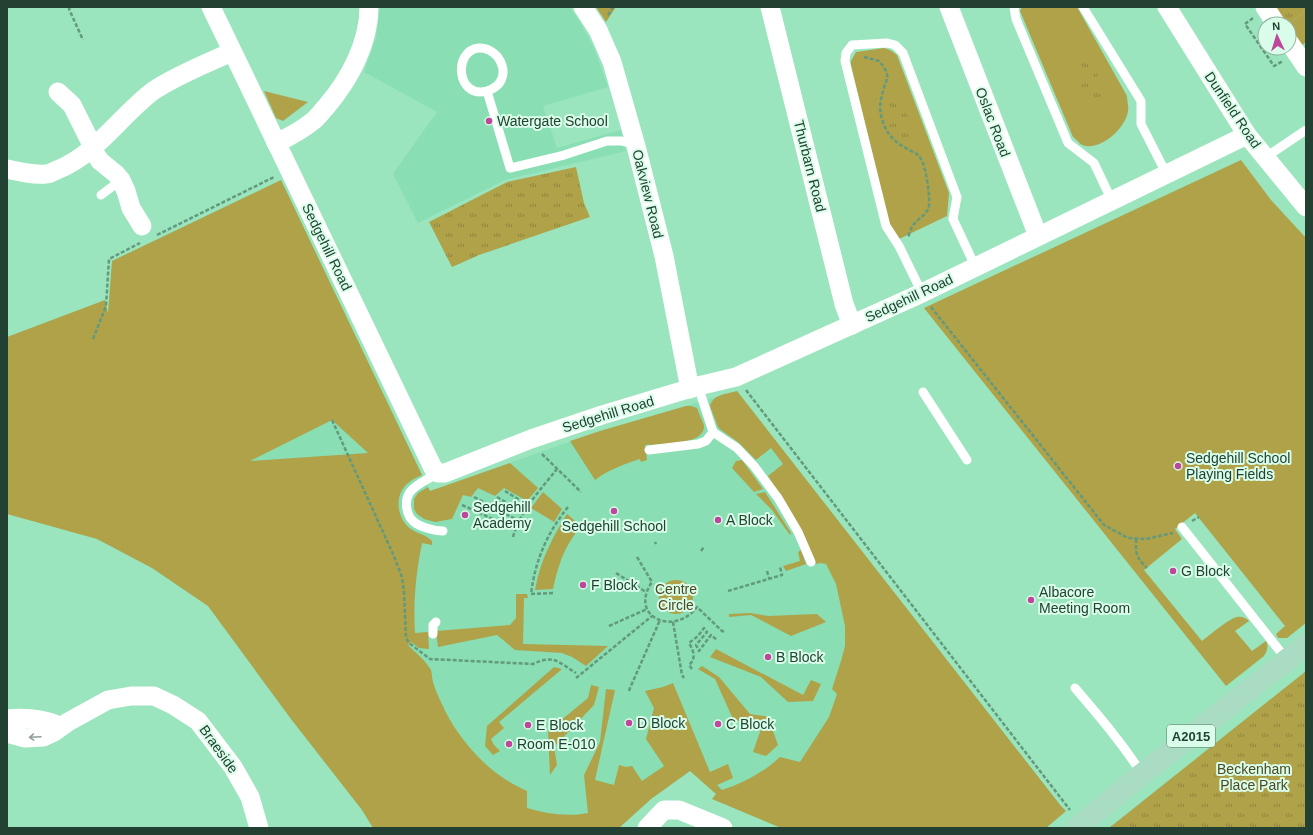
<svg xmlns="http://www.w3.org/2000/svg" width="1313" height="835" viewBox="0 0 1313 835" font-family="Arial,sans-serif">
	<defs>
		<pattern id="park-tufts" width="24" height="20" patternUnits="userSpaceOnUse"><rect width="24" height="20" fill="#afa249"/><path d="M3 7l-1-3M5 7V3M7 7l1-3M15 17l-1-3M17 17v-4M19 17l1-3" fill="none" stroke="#8e863d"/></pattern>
	</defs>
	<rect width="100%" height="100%" fill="#9ae5be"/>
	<g fill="#89deb3">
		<path d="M380,7H570L580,22L594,48L608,87L543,106L557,148L621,130L626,151L505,180L418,223L393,174L437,112L364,72L376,38Z"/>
		<path d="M281,180L430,491L600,431L737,391L853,541L1061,806L1066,811L1046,828H781L712,799L716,794L690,771L651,799L619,828H373L362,810L291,719L208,606L152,568L97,539L112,261Z"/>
	</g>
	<g fill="#afa249" fill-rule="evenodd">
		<path d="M596,7H616L606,22Z"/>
		<path d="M1022,7H1077L1127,96C1127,101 1129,107 1128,111C1126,128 1100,152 1082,145C1079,143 1076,139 1073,137L1020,11Z"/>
		<path d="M1306,11V42L1301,46L1289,28V24H1288Z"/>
		<path d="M884,48L890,50L897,55L949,193L947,216L899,239L890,227L851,65V61L856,52Z"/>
		<path d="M264,91L308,102L283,121L276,118Z"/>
		<path d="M1241,160L1271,200L1306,238V623L1287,638H1278L1276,634L1285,626L1195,513L1175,529L1182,539L1144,570L1202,641C1210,635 1228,619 1237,617C1242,616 1246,618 1249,621L1235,631L1252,651L1266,641C1269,647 1267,651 1264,656L1226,686L924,308Z"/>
		<path d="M281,180L422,475C415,478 407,482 402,490C395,502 399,521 411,529C418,534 425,534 432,541V545L422,543C416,573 413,602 415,633L428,632L429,649L419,648L411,642L408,645C416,653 425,660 431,670C432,674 432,678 433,682C435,689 438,696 441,702C457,739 489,775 527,791V808C547,814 567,817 588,813L584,775L600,742L606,689L615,690L595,780L614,785L619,765L626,767L632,766L642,781L664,766L646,739L654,708L645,691L663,687L673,683L710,772L728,764L733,778L717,785L722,790C744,783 764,772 780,757L800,762L829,717L837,694L832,689L841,661L845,646V626L836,584L826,564L820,563L816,564L786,504L768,476L783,464L771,448L756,460L738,442L721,430L718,427L710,406C713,394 727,394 737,391L1061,806L1066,811L1046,828H781L712,799L716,794L690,771L651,799L619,828H373L362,810L291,719L208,606L152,568L97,539L7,514V337L105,300L108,313L112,261ZM332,420L368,453L250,461Z"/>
		<path d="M686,406H691L697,408C699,414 703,421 704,426C705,446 657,444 645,445L647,460L641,462L640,459C624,464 608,470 595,480L570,441L600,431Z"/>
		<path d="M742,460L763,489L754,492L732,468L736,461Z"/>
		<path d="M510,463L538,488L527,501L504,488L495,496L478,488L471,497L463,495L452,519L435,522L424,519L417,514L414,509V499L418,493L428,487L430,491Z"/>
		<path d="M543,492L562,509L554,522L531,508Z"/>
		<path d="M765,492L791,533L790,535L772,510L756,494Z"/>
		<path d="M567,514L581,526C564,547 559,563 553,589L535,590C540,561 552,538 567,514Z"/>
		<path d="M801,550L806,564L786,571L783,566L800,561L798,552Z"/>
		<circle cx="676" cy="597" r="17"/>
		<path d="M516,594H527L528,598H524L523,644L608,646L586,666L572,657L562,653L515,650L497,635L438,647L436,631L510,625L516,618Z"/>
		<path d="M750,613L768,616L817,614L826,622L791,636L751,615L729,617V614Z"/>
		<path d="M716,649L803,695L811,680L821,684L813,701L788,702L761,677L710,657Z"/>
		<path d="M702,666L719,677L750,714L771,717L773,731L778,745L766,756L753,752L761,729L733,719L715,679L698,669Z"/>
		<path d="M554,667L562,669L499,722L504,728L491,739L494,745L500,751L493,755L485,746L487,726Z"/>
		<path d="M591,685L599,687L594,705L554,747L557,765L550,775L548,731L588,698Z"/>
	</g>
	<g fill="url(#park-tufts)">
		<path d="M1274,7H1305L1306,11L1288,24H1286Z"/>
		<path d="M1084,61H1089L1095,64L1097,70L1098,82L1107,90L1104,96L1101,99L1091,97L1088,95L1080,96L1076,92L1073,82L1078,76L1081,64Z"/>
		<path d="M886,90C909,106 913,120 906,146C884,130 880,116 886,90Z"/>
		<path d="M576,167L584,203L590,217L479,255L452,267L429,222L507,182Z"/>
		<path d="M1306,671V828H1109Z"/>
	</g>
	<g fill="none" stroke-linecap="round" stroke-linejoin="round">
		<g stroke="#63997d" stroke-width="2.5" stroke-dasharray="4 2" stroke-linecap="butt">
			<path d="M70,7L69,9L83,40"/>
			<path d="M608,15L613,7"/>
			<path d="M1253,18L1245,24L1274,66L1283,61"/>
			<path d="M864,57L879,61C882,65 886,69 887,74C888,79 885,83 884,88C881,97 879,107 881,115C884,130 892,141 906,148C910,151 915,152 919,156C926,163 930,196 929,206C927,216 916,219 912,227C910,230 909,235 908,238"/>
			<path d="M157,235L274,177"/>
			<path d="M931,307L1104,525L1128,538L1146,539L1173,533"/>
			<path d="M93,339L106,306L109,259L140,243"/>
			<path d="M746,390L1070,810"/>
			<path d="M332,420L393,554L402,577L404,592L406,638L409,643L430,659L533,664C554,654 558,662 576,673"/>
			<path d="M542,454L581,492"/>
			<path d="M505,491L529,506"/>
			<path d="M474,497L519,521"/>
			<path d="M497,497L524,513"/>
			<path d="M462,505L515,529"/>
			<path d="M1192,521L1199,517"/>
			<path d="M513,537C520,511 541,489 557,469"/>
			<path d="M1136,539C1136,554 1135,556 1147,568"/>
			<path d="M655,542L656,544"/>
			<path d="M701,551L704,547"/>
			<path d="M637,557L652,582C628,617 674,637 697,607L722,631L725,632"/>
			<path d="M767,571L769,578"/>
			<path d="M616,573L646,592"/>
			<path d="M1197,576L1198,577L1203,573"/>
			<path d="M728,591L782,575L780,567"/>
			<path d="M553,593L531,594C535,561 547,533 568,507"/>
			<path d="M673,622L682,675L684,678"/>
			<path d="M609,626L647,609"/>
			<path d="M692,669L689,665C697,658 693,650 689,643L698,636L704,628L707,632L696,645L699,651L711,635L717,640"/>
			<path d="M576,678L652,616"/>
			<path d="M629,691L630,688L660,620"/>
		</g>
		<g stroke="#fff" stroke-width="9">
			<path d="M1014,7L1016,19L1068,143L1094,163L1112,201"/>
			<path d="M1083,7L1141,101V124L1167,175"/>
			<path d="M487,91C456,99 453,50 479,48C501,47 516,82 487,91L510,168L564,155L607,141H622L635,145"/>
			<path d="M1266,157L1306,130"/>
			<path d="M101,195L121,180"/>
			<path d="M922,293L899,246L886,226L845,61L846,53L852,45L887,43L895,45L903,53L957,197L953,219L975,266"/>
			<path d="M698,386L713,432"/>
			<path d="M923,392L967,460"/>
			<path d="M649,450L698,444L706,441L713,432L737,448L754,466L778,498L798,532L811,562"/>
			<path d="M438,473C429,479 416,484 410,492C404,500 406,515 413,521C419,527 435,531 443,531"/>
			<path d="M1182,527L1287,660"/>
			<path d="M433,634V625L436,622"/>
			<path d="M1075,688C1099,716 1122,743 1142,774"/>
		</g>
		<g stroke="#fff" stroke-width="19">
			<path d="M211,7L433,468L438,473H445L531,439L602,415L698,386L736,377L922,293L1247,135"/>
			<path d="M583,7L598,30L612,62L636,146L664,256L690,389"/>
			<path d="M770,7L844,304L852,325"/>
			<path d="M949,7L1038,236"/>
			<path d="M1167,7L1247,135L1306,207"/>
			<path d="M1265,7L1276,24"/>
			<path d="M1289,42L1306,67"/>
			<path d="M58,92L72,105L90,141L92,149L100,161L116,174L121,180L126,191L131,208L142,226"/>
			<path d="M276,143C289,137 302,130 313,121C318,117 322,111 326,107C349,80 369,44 369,7"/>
			<path d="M7,169C20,172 33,175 46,174C50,174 54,171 57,170C97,154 120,116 153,91C175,76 207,63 232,52"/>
			<path d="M7,719C26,717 43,719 61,726"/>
			<path d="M7,733L25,738L43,737L54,732L68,722L108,700L131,696H154L173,705L198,721L233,767L250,797L259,828"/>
			<path d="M647,828L664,810H679L723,828"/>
		</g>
		<path stroke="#a9dcc3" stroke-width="22" d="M1077,828L1136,779L1306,645"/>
	</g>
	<defs><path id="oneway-shaft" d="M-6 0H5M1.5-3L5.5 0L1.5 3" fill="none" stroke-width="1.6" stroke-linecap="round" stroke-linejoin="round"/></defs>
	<use stroke="#90a098" href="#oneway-shaft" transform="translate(35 737) rotate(177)"/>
	<g fill="#be469b" stroke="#d9fde9" stroke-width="1.5">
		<circle cx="489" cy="121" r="4"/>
		<circle cx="1178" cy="466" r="4"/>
		<circle cx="614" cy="511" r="4"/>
		<circle cx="465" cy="515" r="4"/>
		<circle cx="718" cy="520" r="4"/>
		<circle cx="1173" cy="571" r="4"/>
		<circle cx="583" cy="585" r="4"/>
		<circle cx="1031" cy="600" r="4"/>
		<circle cx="768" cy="657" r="4"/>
		<circle cx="629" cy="723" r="4"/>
		<circle cx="718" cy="724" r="4"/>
		<circle cx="528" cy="725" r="4"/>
		<circle cx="509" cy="744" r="4"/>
	</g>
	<g text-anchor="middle" stroke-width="4" stroke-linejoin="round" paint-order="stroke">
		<rect fill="#d9fde9" stroke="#597969" stroke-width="1" x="1167" y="725" width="48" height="22" rx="3"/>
		<g font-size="13" font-weight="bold" fill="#224132">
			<text x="1191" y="741">A2015</text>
		</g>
		<g font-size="14" fill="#224132" stroke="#d9fde9">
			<text transform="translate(1233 110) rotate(56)" y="5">Dunfield Road</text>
			<text transform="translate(993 122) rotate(69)" y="5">Oslac Road</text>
			<text transform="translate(810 166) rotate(76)" y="5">Thurbarn Road</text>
			<text transform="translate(648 194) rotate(76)" y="5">Oakview Road</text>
			<text transform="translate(327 247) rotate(64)" y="5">Sedgehill Road</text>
			<text transform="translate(909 298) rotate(-25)" y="5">Sedgehill Road</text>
			<text transform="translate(608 414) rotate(-17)" y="5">Sedgehill Road</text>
			<text transform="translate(219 749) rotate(54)" y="5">Braeside</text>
		</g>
		<g font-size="14" fill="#224132" stroke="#d9fde9" text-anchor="start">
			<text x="497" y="126">Watergate School</text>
			<text x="1186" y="463">Sedgehill School<tspan x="1186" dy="16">Playing Fields</tspan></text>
			<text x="473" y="512">Sedgehill<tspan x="473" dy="16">Academy</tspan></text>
			<text x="726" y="525">A Block</text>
			<text x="614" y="531" text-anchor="middle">Sedgehill School</text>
			<text x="1181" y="576">G Block</text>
			<text x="591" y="590">F Block</text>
			<text x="1039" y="597">Albacore<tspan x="1039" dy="16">Meeting Room</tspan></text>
			<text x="776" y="662">B Block</text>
			<text x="637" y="728">D Block</text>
			<text x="726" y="729">C Block</text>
			<text x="536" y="730">E Block</text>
			<text x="517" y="749">Room E-010</text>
		</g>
		<g font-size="14" fill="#4e4822" stroke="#d9fde9">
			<text x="676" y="594">Centre<tspan x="676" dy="16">Circle</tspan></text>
			<text x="1254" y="774">Beckenham<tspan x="1254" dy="16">Place Park</tspan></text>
		</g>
	</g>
	<rect width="1313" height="835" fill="none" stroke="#224132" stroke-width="16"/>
	<g transform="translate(1277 36) rotate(356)"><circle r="19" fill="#d9fde9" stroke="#90b2a0"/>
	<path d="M0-3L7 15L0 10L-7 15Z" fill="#be469b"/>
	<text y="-6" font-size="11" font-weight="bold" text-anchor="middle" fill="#224132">N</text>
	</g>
</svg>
